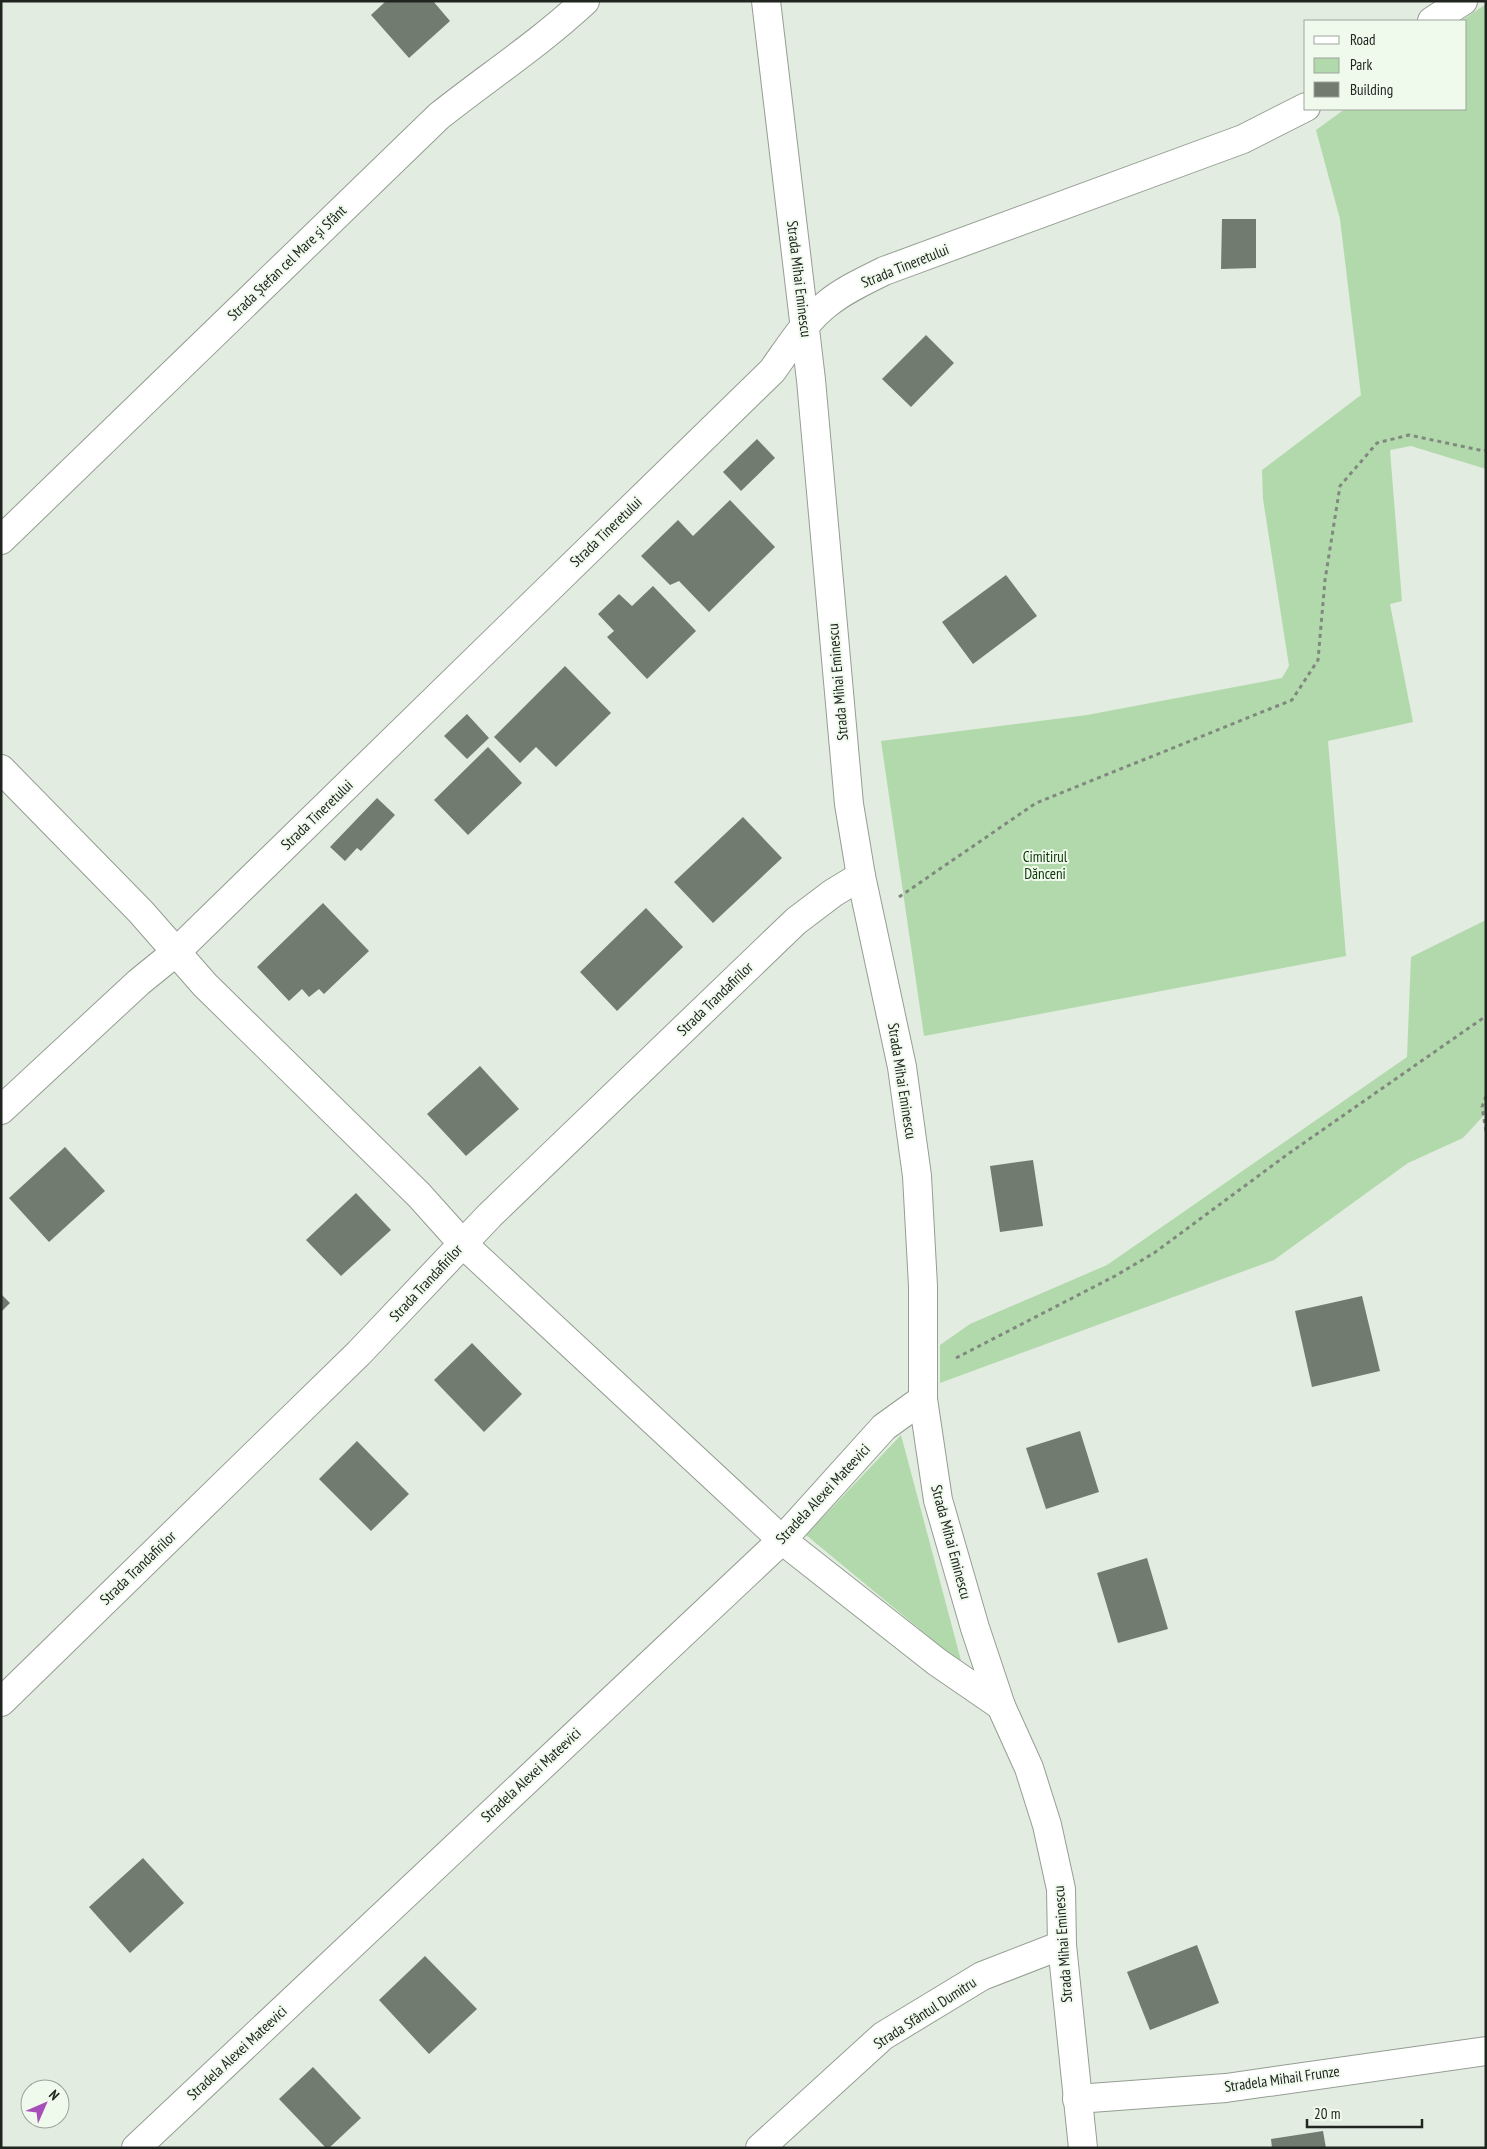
<svg xmlns="http://www.w3.org/2000/svg" width="1487" height="2149" viewBox="0 0 1487 2149" font-family="'PT Sans Narrow',sans-serif">
	<rect width="100%" height="100%" fill="#e2ece0"/>
	<g fill="#b2d9ab">
		<path d="M1486,4V469L1411,446L1390,450L1402,601L1390,604L1413,722L1328,741L1346,956L924,1036L881,741L1087,715L1282,678L1289,666L1263,499L1262,470L1361,395L1340,219L1316,130L1345,109H1466V21H1461Z"/>
		<path d="M1486,920V1113L1463,1138L1408,1163L1274,1260L940,1383V1345L970,1324L1107,1265L1407,1057L1411,957Z"/>
		<path d="M901,1435L962,1664L806,1535Z"/>
	</g>
	<g fill="#727b70">
		<path d="M386,1H433L450,21L409,58L371,15Z"/>
		<path d="M1222,219H1256V268L1221,269Z"/>
		<path d="M926,335L954,363L911,407L882,379Z"/>
		<path d="M757,439L775,458L741,491L723,472Z"/>
		<path d="M730,500L775,547L709,612L679,581L670,585L641,556L678,520L693,536Z"/>
		<path d="M1006,575L1037,616L973,664L942,622Z"/>
		<path d="M653,586L696,631L647,679L607,637L614,631L598,614L619,594L632,606Z"/>
		<path d="M565,666L611,713L556,767L536,747L520,763L494,737Z"/>
		<path d="M467,714L489,738L467,759L444,736Z"/>
		<path d="M488,747L522,783L468,835L434,800Z"/>
		<path d="M377,798L395,815L361,851L357,848L345,861L330,847Z"/>
		<path d="M743,817L782,858L713,923L674,882Z"/>
		<path d="M323,903L369,951L324,994L319,989L309,997L302,989L289,1001L257,967Z"/>
		<path d="M646,908L683,947L617,1011L580,972Z"/>
		<path d="M480,1066L519,1109L466,1156L427,1114Z"/>
		<path d="M65,1147L105,1191L49,1242L9,1198Z"/>
		<path d="M1033,1160L1043,1226L1000,1232L990,1166Z"/>
		<path d="M356,1193L391,1230L341,1276L306,1240Z"/>
		<path d="M1,1294L10,1303L1,1312Z"/>
		<path d="M1362,1296L1380,1371L1312,1387L1295,1311Z"/>
		<path d="M472,1343L522,1394L484,1432L434,1380Z"/>
		<path d="M1080,1431L1099,1492L1046,1509L1026,1448Z"/>
		<path d="M357,1441L409,1494L371,1531L319,1479Z"/>
		<path d="M1147,1558L1168,1629L1118,1643L1097,1573Z"/>
		<path d="M143,1858L184,1903L130,1953L89,1907Z"/>
		<path d="M1197,1945L1219,2003L1150,2030L1127,1972Z"/>
		<path d="M425,1956L477,2009L429,2054L379,2000Z"/>
		<path d="M313,2067L361,2118L329,2148H326L279,2099Z"/>
		<path d="M1323,2131L1326,2148H1272L1271,2139Z"/>
	</g>
	<g fill="none" stroke-linecap="round" stroke-linejoin="round">
		<g stroke="#949e92" stroke-width="30">
			<g id="minor">
				<path d="M766,1L811,380L849,804L861,876L902,1067L917,1176L923,1286V1399L938,1500L975,1628L1001,1706L1029,1768L1047,1825L1061,1889L1062,1945L1083,2148"/>
				<path d="M1432,21L1463,1"/>
				<path d="M1,540L439,116C488,77 540,43 585,1"/>
				<path d="M1,769L141,912L205,985L419,1195L463,1244L782,1540L937,1662L1001,1706"/>
				<path d="M1,1110L139,982L176,952L772,371C788,349 805,321 827,304C844,290 864,281 884,271L1243,139L1306,107"/>
				<path d="M1,1702L359,1353L490,1215L796,921L833,893L861,876"/>
				<path d="M1077,2099L1226,2088L1486,2051"/>
				<path d="M136,2148L782,1540L884,1427L923,1399"/>
				<path d="M760,2148L883,2036L982,1976L1062,1945"/>
			</g>
		</g>
		<g stroke="#81887f" stroke-width="3" stroke-dasharray="4 4" stroke-linecap="butt">
			<path d="M899,897L1036,803L1292,700L1318,660L1325,580L1340,486L1377,443L1409,435L1484,451L1486,450"/>
			<path d="M1486,1096L1482,1107L1486,1131"/>
			<path d="M956,1358L1115,1276L1154,1253L1288,1154L1486,1016"/>
		</g>
		<use href="#minor" stroke="#fff" stroke-width="28"/>
	</g>
	<g text-anchor="middle" stroke-width="4" stroke-linejoin="round" paint-order="stroke">
		<g font-size="15" fill="#212520" stroke="#effaed">
			<text transform="translate(287 263) rotate(-44)" y="5">Strada Ștefan cel Mare și Sfânt</text>
			<text transform="translate(905 266) rotate(-22)" y="5">Strada Tineretului</text>
			<text transform="translate(799 279) rotate(83)" y="5">Strada Mihai Eminescu</text>
			<text transform="translate(606 532) rotate(-44)" y="5">Strada Tineretului</text>
			<text transform="translate(838 682) rotate(-95)" y="5">Strada Mihai Eminescu</text>
			<text transform="translate(317 815) rotate(-44)" y="5">Strada Tineretului</text>
			<text transform="translate(715 999) rotate(-44)" y="5">Strada Trandafirilor</text>
			<text transform="translate(902 1081) rotate(81)" y="5">Strada Mihai Eminescu</text>
			<text transform="translate(426 1283) rotate(-47)" y="5">Strada Trandafirilor</text>
			<text transform="translate(823 1494) rotate(-47)" y="5">Stradela Alexei Mateevici</text>
			<text transform="translate(951 1542) rotate(75)" y="5">Strada Mihai Eminescu</text>
			<text transform="translate(138 1568) rotate(-44)" y="5">Strada Trandafirilor</text>
			<text transform="translate(531 1775) rotate(-43)" y="5">Stradela Alexei Mateevici</text>
			<text transform="translate(1063 1944) rotate(-94)" y="5">Strada Mihai Eminescu</text>
			<text transform="translate(925 2013) rotate(-33)" y="5">Strada Sfântul Dumitru</text>
			<text transform="translate(237 2053) rotate(-43)" y="5">Stradela Alexei Mateevici</text>
			<text transform="translate(1282 2079) rotate(-8)" y="5">Stradela Mihail Frunze</text>
		</g>
		<g font-size="15" fill="#0b3504" stroke="#effaed">
			<text x="1045" y="862">Cimitirul<tspan x="1045" dy="17">Dănceni</tspan></text>
		</g>
	</g>
	<rect width="1487" height="2149" fill="none" stroke="#212520" stroke-width="5"/>
	<rect x="1304" y="20" width="162" height="90" fill="#effaed" stroke="#9da59b"/>
	<rect x="1314" y="36" width="25" height="8" fill="#ffffff" stroke="#9da59b"/>
	<text x="1350" y="45" font-size="15" fill="#212520">Road</text>
	<rect x="1314" y="58" width="25" height="15" fill="#b2d9ab" stroke="#9da59b"/>
	<text x="1350" y="70" font-size="15" fill="#212520">Park</text>
	<rect x="1314" y="82" width="25" height="15" fill="#727b70" stroke="#9da59b"/>
	<text x="1350" y="95" font-size="15" fill="#212520">Building</text>
	<g transform="translate(45 2104) rotate(45)"><circle r="24" fill="#effaed" stroke="#9da59b"/>
	<path d="M0-4L9 19L0 12L-9 19Z" fill="#a84eba"/>
	<text y="-8" font-size="14" font-weight="bold" text-anchor="middle" fill="#212520">N</text>
	</g>
	<path d="M1307 2119v8h115v-8" fill="none" stroke="#212520" stroke-width="2.5"/>
	<text x="1314" y="2119" font-size="15" fill="#212520" stroke="#effaed" stroke-width="4" paint-order="stroke">20 m</text>
</svg>
